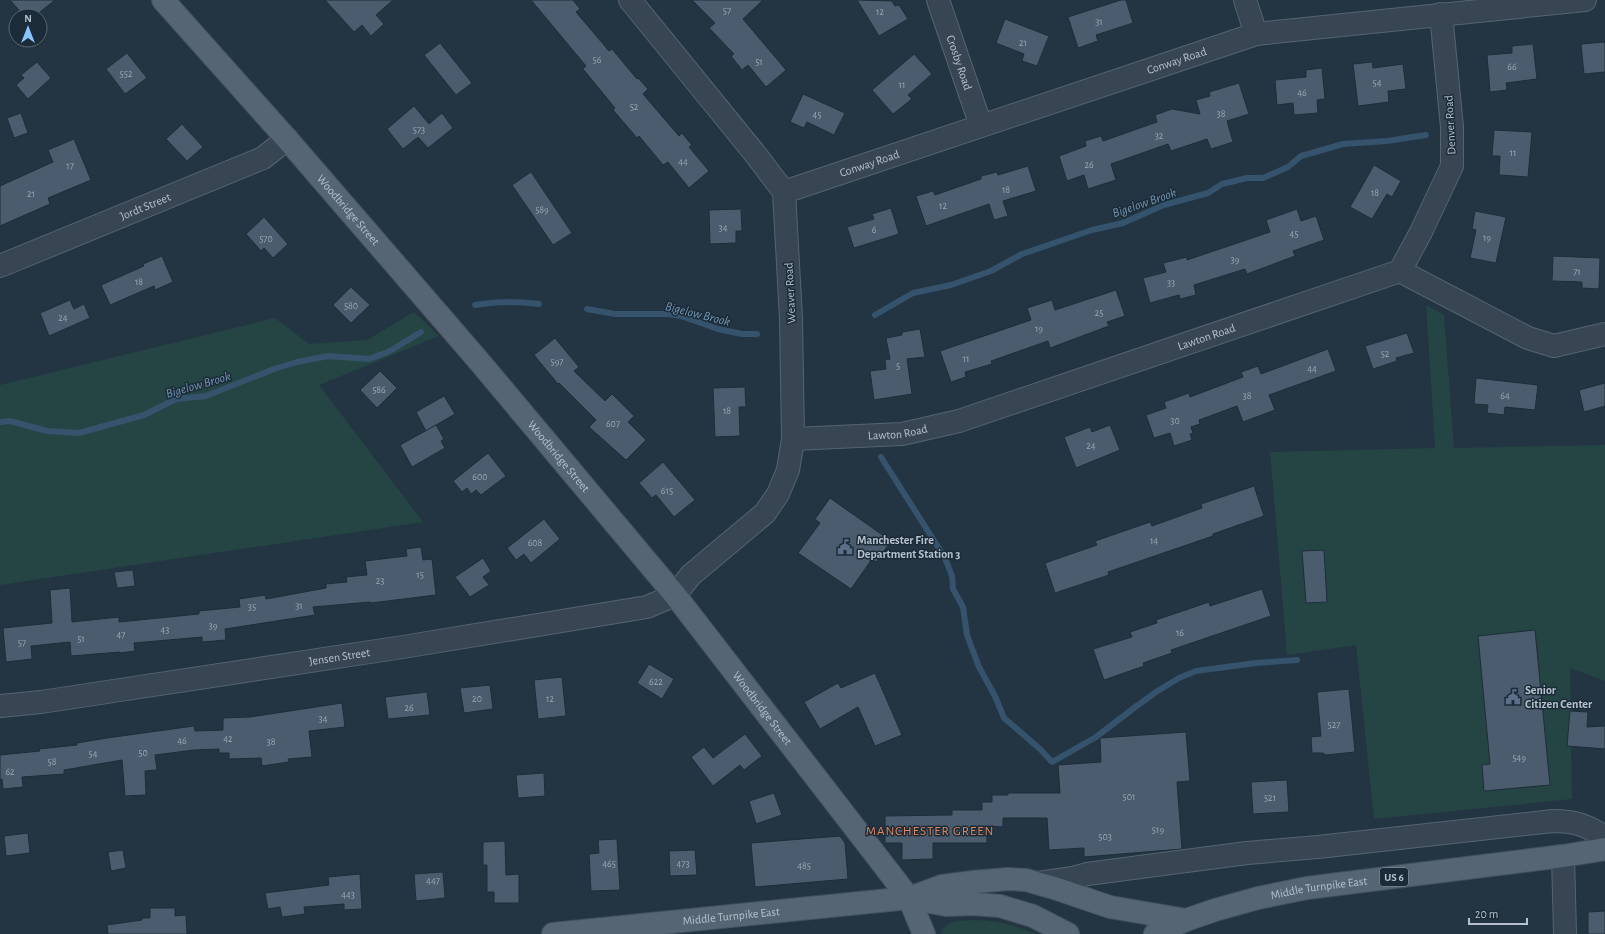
<svg xmlns="http://www.w3.org/2000/svg" width="1605" height="934" viewBox="0 0 1605 934" font-family="'Alegreya Sans',sans-serif">
	<rect width="100%" height="100%" fill="#233543"/>
	<g fill="#254444">
		<path d="M1426,305L1444,315L1454,448L1605,445V681L1570,668L1572,799L1374,819L1356,645L1287,655L1270,452L1435,448Z"/>
		<path d="M414,312L439,336L319,385L423,522L0,585V385L275,318L309,344L367,340Z"/>
		<path d="M977,920C998,921 1018,926 1037,934H941C945,918 964,921 977,920Z"/>
	</g>
	<g fill="none" stroke-linecap="round" stroke-linejoin="round">
		<g stroke="#35536c" stroke-width="6">
			<path d="M475,305C497,301 517,301 539,304"/>
			<path d="M587,309L615,314H668L681,316L718,329L742,334H757"/>
			<path d="M875,315L913,293L951,285L991,271L1022,254L1092,230L1123,223L1164,205L1208,193L1222,184L1247,178H1263L1288,167L1301,156L1343,144L1387,141L1426,135"/>
			<path d="M0,422L10,421L47,431L79,433L144,415L176,399L206,396L274,369L297,362L328,356L369,359L390,351L421,332"/>
			<path d="M881,457L945,558L952,576L953,589L963,607L967,635L979,667L995,696L1004,718L1040,749L1052,762L1096,737L1134,708L1156,692L1179,678L1196,671L1256,663L1297,660"/>
		</g>
	</g>
	<g fill="#4a5c6d" stroke="#1f2d3a">
		<path d="M10,0H55L35,16H24Z"/>
		<path d="M325,0H393L376,15L384,24L371,36L362,25L354,32Z"/>
		<path d="M531,0H573L580,9L576,12L609,51L612,49L637,79L638,78L648,89L643,94L679,136L682,133L692,145L689,147L709,171L689,188L668,162L663,165L639,136L637,138L613,110L615,108L583,69L586,66Z"/>
		<path d="M692,0H763L743,19L786,70L766,87L748,65L742,70L731,56L734,54L709,28L715,23Z"/>
		<path d="M857,0L892,1L895,6L899,5L908,19L879,36Z"/>
		<path d="M1121,0H1126L1133,23L1096,35L1098,41L1078,48L1068,17Z"/>
		<path d="M1005,19L1049,36L1037,66L1022,61L1024,54L996,43Z"/>
		<path d="M1605,42V72L1584,74L1581,44Z"/>
		<path d="M440,43L472,83L456,95L424,55Z"/>
		<path d="M1533,44L1537,79L1506,83L1507,90L1490,92L1487,55L1512,53V46Z"/>
		<path d="M127,53L147,78L125,94L106,69Z"/>
		<path d="M914,54L932,74L908,95L912,99L893,114L872,90Z"/>
		<path d="M37,62L51,78L28,99L16,85L24,78L21,75Z"/>
		<path d="M1372,62L1373,68L1403,64L1406,89L1388,91L1389,102L1358,106L1353,64Z"/>
		<path d="M1322,68L1325,99L1317,100L1318,113L1294,115L1293,103L1277,105L1275,80L1306,77V70Z"/>
		<path d="M1239,83L1249,114L1227,121L1233,142L1211,149L1207,139L1171,151L1168,144L1111,164L1116,180L1088,189L1084,175L1067,181L1059,156L1086,146L1085,141L1101,136L1103,141L1157,122L1155,115L1172,109L1200,114L1196,100L1210,96L1209,92Z"/>
		<path d="M803,94L845,113L834,135L807,122L804,128L790,122Z"/>
		<path d="M414,106L429,124L442,113L453,128L428,148L418,137L403,149L387,129Z"/>
		<path d="M21,113L28,133L14,138L7,118Z"/>
		<path d="M182,124L203,147L187,161L166,139Z"/>
		<path d="M1494,130L1532,132L1528,177L1499,175L1500,156H1492Z"/>
		<path d="M74,139L91,180L48,198L50,204L0,226V186L53,162L48,150Z"/>
		<path d="M1374,165L1401,181L1392,197L1387,194L1372,219L1350,207Z"/>
		<path d="M1028,166L1036,191L1003,201L1008,216L994,220L989,204L926,226L916,196L933,191L935,195L981,179V176L997,172L998,175Z"/>
		<path d="M531,172L572,233L553,245L512,185Z"/>
		<path d="M891,208L899,234L854,248L847,227L874,219L872,214Z"/>
		<path d="M741,209L742,231H736V243L710,244L709,210Z"/>
		<path d="M1297,209L1301,221L1316,216L1324,240L1293,251L1295,256L1247,274L1245,269L1194,285L1196,295L1180,299L1179,295L1150,303L1143,278L1166,272L1163,263L1187,257V260L1270,232L1266,220Z"/>
		<path d="M1475,211L1506,217L1496,263L1470,258L1476,230L1472,229Z"/>
		<path d="M264,217L288,244L273,258L264,248L261,251L246,234Z"/>
		<path d="M162,256L173,282L155,290L154,286L110,305L101,285L144,266L143,264Z"/>
		<path d="M1553,256L1600,258L1599,289L1582,288V282L1552,281Z"/>
		<path d="M351,287L370,305L351,323L333,305Z"/>
		<path d="M1116,290L1125,316L1107,322L1109,326L1050,348L1048,341L991,361L992,364L965,372L966,377L951,382L940,351L1031,320L1027,308L1052,300L1055,310Z"/>
		<path d="M70,300L74,309L84,304L90,318L49,336L40,313Z"/>
		<path d="M920,329L925,357L907,359L912,394L874,400L870,371L886,369L885,360L890,359L886,338L902,335V332Z"/>
		<path d="M1407,333L1414,353L1396,358L1397,361L1373,369L1365,346Z"/>
		<path d="M555,338L579,367L574,371L605,401L612,394L634,416L628,422L646,440L626,460L589,427L596,420L559,383L558,384L534,355Z"/>
		<path d="M1328,349L1336,371L1269,395L1275,410L1243,422L1237,406L1199,420L1200,424L1191,427L1193,433L1190,434L1192,440L1174,446L1170,433L1154,438L1146,415L1166,408L1164,402L1189,393L1190,397L1243,377L1241,372L1258,366L1261,374Z"/>
		<path d="M380,371L397,388L377,408L360,390Z"/>
		<path d="M1476,378L1538,385L1535,410L1505,407L1504,415L1487,413L1488,405L1474,404Z"/>
		<path d="M1605,383V406L1584,412L1579,390Z"/>
		<path d="M745,387L746,407H739L740,436L715,437L713,388Z"/>
		<path d="M444,396L455,414L426,431L416,412Z"/>
		<path d="M436,425L444,439L441,441L445,448L412,467L400,445Z"/>
		<path d="M1110,425L1120,450L1076,468L1064,437L1090,427L1092,432Z"/>
		<path d="M488,453L506,476L481,495L476,490L471,494L467,488L462,492L453,481Z"/>
		<path d="M663,462L695,500L674,517L656,495L652,498L639,483Z"/>
		<path d="M1254,486L1264,516L1213,534V536L1108,572L1109,575L1055,593L1045,563L1097,545L1095,541L1150,522L1152,526L1202,508L1201,504Z"/>
		<path d="M830,498L891,541L876,562L872,559L851,589L798,553L820,523L815,519Z"/>
		<path d="M544,519L560,539L531,563L524,554L516,560L507,548Z"/>
		<path d="M421,547L423,560L432,559L436,595L371,603L370,602L313,607L315,615L225,629L226,640L202,642V637L134,643L135,651L120,653V652L71,656L70,642L31,646L32,659L6,662L3,628L52,623L50,590L70,588L72,622L119,617V622L199,614V611L240,607L239,599L265,595L266,599L326,588V584L347,582L346,577L367,575L365,561L407,556L406,549Z"/>
		<path d="M1324,550L1327,602L1306,603L1302,551Z"/>
		<path d="M483,558L491,571L483,577L489,585L470,597L455,577Z"/>
		<path d="M133,570L135,586L117,588L114,572Z"/>
		<path d="M1262,589L1271,616L1171,650L1172,653L1143,663L1144,666L1104,680L1093,649L1132,637L1130,632L1157,623L1156,620L1209,602L1210,606Z"/>
		<path d="M1535,630L1550,785L1484,791L1482,765L1490,764L1478,636Z"/>
		<path d="M649,664L674,679L662,699L637,683Z"/>
		<path d="M875,673L902,735L875,746L858,707L820,729L804,702L838,683L841,688Z"/>
		<path d="M562,677L566,716L538,719L534,680Z"/>
		<path d="M490,685L493,709L464,713L460,688Z"/>
		<path d="M1349,689L1355,752L1326,755L1323,753H1312L1311,737L1321,736L1317,692Z"/>
		<path d="M427,692L430,715L388,719L385,697Z"/>
		<path d="M342,703L345,727L309,731L312,757L288,759L289,762L262,766L261,758L229,759V753H219V749L194,750L155,755L157,770L145,771L146,795L125,796L122,760L64,770V774L22,777L23,787L3,789L2,779H0V755L40,751L39,749L77,745V743L107,738L194,726L195,731L223,730V718L250,717Z"/>
		<path d="M1570,711L1588,712L1587,727L1605,726V749L1567,746Z"/>
		<path d="M1186,732L1190,781L1177,782L1182,849L1084,857V848L1049,850L1047,818H1003V827L987,826V843H933V859L902,860V843H885V816L952,815V810H982V802H992V795H1008V793H1060L1058,765L1101,762L1100,738Z"/>
		<path d="M745,734L762,756L744,770L740,765L713,786L691,757L704,747L713,758Z"/>
		<path d="M544,773L545,796L518,798L516,775Z"/>
		<path d="M1287,780L1289,812L1253,814L1251,782Z"/>
		<path d="M774,793L782,815L756,824L749,801Z"/>
		<path d="M28,833L30,853L6,856L4,836Z"/>
		<path d="M840,836L845,843L848,879L755,887L751,843Z"/>
		<path d="M617,839L620,890L591,891L589,854L599,853L598,840Z"/>
		<path d="M505,841L506,875L519,874V903H494V892H487V865H483V842Z"/>
		<path d="M123,850L126,868L111,871L108,852Z"/>
		<path d="M695,850L697,875L670,876L669,851Z"/>
		<path d="M443,872L445,898L416,901L414,874Z"/>
		<path d="M360,874L362,909L344,910V904L304,907L305,914L282,917L280,907L268,909L265,893L329,885L328,877Z"/>
		<path d="M150,908H175V916L186,915L187,934H108L107,925L142,920V918H150Z"/>
		<path d="M1605,911V934H1588V912Z"/>
	</g>
	<g fill="none" stroke-linecap="round" stroke-linejoin="round">
		<g stroke="#566470" stroke-width="24">
			<g id="minor">
				<path id="s1" d="M938,0L981,126"/>
				<path d="M1245,0L1256,34"/>
				<path id="s2" d="M784,192L1256,34L1585,0"/>
				<path id="s3" d="M0,266L263,158L287,139"/>
				<path d="M1400,271L1421,232L1452,166V127L1441,14"/>
				<path id="s4" d="M793,439L902,434L959,421L1400,271L1528,338L1554,346L1605,334"/>
				<path id="s5" d="M0,706L41,702L403,647L647,607L675,595L691,575L765,513L778,494L788,470L793,439L791,318L784,192L756,155L630,0"/>
				<path d="M1563,856L1565,934"/>
				<path d="M1038,883L1073,878L1087,874L1247,853L1318,847L1553,821C1575,821 1586,825 1605,837"/>
			</g>
		</g>
		<g stroke="#45525f" stroke-width="24">
			<g id="major">
				<path id="s6" d="M163,0L287,139L478,360L675,595L909,898L924,934"/>
				<path d="M909,898L946,905L974,904L1000,906L1033,916L1068,934"/>
				<path id="s7" d="M553,934L909,898L942,886L973,882L1008,879L1026,880L1054,888L1110,907L1186,920"/>
				<path id="s8" d="M1155,934L1186,920L1215,910L1258,898L1307,888L1563,856L1605,849"/>
			</g>
		</g>
		<use href="#minor" stroke="#384653" stroke-width="22"/>
		<use href="#major" stroke="#566573" stroke-width="22"/>
	</g>
	<defs>
		<g id="civic-bare" transform="scale(1.2)"><path d="M-.6-6.5H3V-4.5H.6V-3L4-1V1h2V6H-6V1h2V-1L-.6-3ZM-1.2 2.5V6h2.4V2.5Z" fill="#5c6f8a" stroke="#1c2b38" stroke-width="2.5" paint-order="stroke"/></g>
	</defs>
	<g fill-rule="evenodd">
		<use href="#civic-bare" x="845" y="547"/>
		<use href="#civic-bare" x="1513" y="697"/>
	</g>
	<g text-anchor="middle" stroke-width="3" stroke-linejoin="round" paint-order="stroke">
		<g font-size="10" fill="#9aa8b5">
			<text x="727" y="14">57</text>
			<text x="880" y="15">12</text>
			<text x="1099" y="25">31</text>
			<text x="1023" y="46">21</text>
			<text x="597" y="63">56</text>
			<text x="759" y="65">51</text>
			<text x="1512" y="70">66</text>
			<text x="126" y="77">552</text>
			<text x="1377" y="86">54</text>
			<text x="902" y="88">11</text>
			<text x="1302" y="96">46</text>
			<text x="634" y="110">52</text>
			<text x="1221" y="117">38</text>
			<text x="817" y="118">45</text>
			<text x="419" y="133">573</text>
			<text x="1159" y="139">32</text>
			<text x="1513" y="156">11</text>
			<text x="683" y="165">44</text>
			<text x="1089" y="168">26</text>
			<text x="70" y="169">17</text>
			<text x="1006" y="193">18</text>
			<text x="1375" y="196">18</text>
			<text x="31" y="197">21</text>
			<text x="943" y="209">12</text>
			<text x="542" y="213">589</text>
			<text x="723" y="231">34</text>
			<text x="874" y="233">6</text>
			<text x="1294" y="237">45</text>
			<text x="1487" y="241">19</text>
			<text x="266" y="242">570</text>
			<text x="1235" y="263">39</text>
			<text x="1577" y="275">71</text>
			<text x="139" y="285">18</text>
			<text x="1171" y="286">33</text>
			<text x="351" y="309">580</text>
			<text x="1099" y="316">25</text>
			<text x="63" y="321">24</text>
			<text x="1039" y="332">19</text>
			<text x="1385" y="357">52</text>
			<text x="966" y="362">11</text>
			<text x="557" y="365">597</text>
			<text x="898" y="369">5</text>
			<text x="1312" y="372">44</text>
			<text x="379" y="393">586</text>
			<text x="1247" y="399">38</text>
			<text x="1505" y="399">64</text>
			<text x="727" y="414">18</text>
			<text x="1175" y="424">30</text>
			<text x="613" y="427">607</text>
			<text x="1091" y="449">24</text>
			<text x="480" y="480">600</text>
			<text x="667" y="494">615</text>
			<text x="1154" y="544">14</text>
			<text x="535" y="546">608</text>
			<text x="420" y="578">15</text>
			<text x="380" y="584">23</text>
			<text x="299" y="609">31</text>
			<text x="252" y="610">35</text>
			<text x="213" y="629">39</text>
			<text x="165" y="633">43</text>
			<text x="1180" y="636">16</text>
			<text x="121" y="638">47</text>
			<text x="81" y="642">51</text>
			<text x="22" y="646">57</text>
			<text x="656" y="685">622</text>
			<text x="477" y="702">20</text>
			<text x="550" y="702">12</text>
			<text x="409" y="711">26</text>
			<text x="323" y="722">34</text>
			<text x="1334" y="728">527</text>
			<text x="228" y="742">42</text>
			<text x="182" y="744">46</text>
			<text x="271" y="745">38</text>
			<text x="143" y="756">50</text>
			<text x="93" y="757">54</text>
			<text x="1519" y="761">549</text>
			<text x="52" y="765">58</text>
			<text x="10" y="775">62</text>
			<text x="1129" y="800">501</text>
			<text x="1270" y="801">521</text>
			<text x="1158" y="833">519</text>
			<text x="1105" y="840">503</text>
			<text x="609" y="867">465</text>
			<text x="683" y="867">473</text>
			<text x="804" y="869">485</text>
			<text x="433" y="884">447</text>
			<text x="348" y="898">443</text>
		</g>
		<rect fill="#1c2b38" stroke="#8794a0" stroke-width="1" x="1380" y="868" width="28" height="18" rx="3"/>
		<g font-size="11" font-weight="bold" fill="#b5c1cd">
			<text x="1394" y="881">US 6</text>
		</g>
		<g font-size="12" fill="#b5c1cd" stroke="#1c2b38">
			<text dy="4" stroke="none"><textPath href="#s2" startOffset="414">Conway Road</textPath></text>
			<text dy="4" stroke="none"><textPath href="#s1" startOffset="66">Crosby Road</textPath></text>
			<text transform="translate(1450 125) rotate(-93)" y="4">Denver Road</text>
			<text dy="4" stroke="none"><textPath href="#s2" startOffset="90">Conway Road</textPath></text>
			<text dy="4" stroke="none"><textPath href="#s3" startOffset="157">Jordt Street</textPath></text>
			<text dy="4" stroke="none"><textPath href="#s6" startOffset="280">Woodbridge Street</textPath></text>
			<text transform="translate(790 293) rotate(-93)" y="4">Weaver Road</text>
			<text dy="4" stroke="none"><textPath href="#s4" startOffset="429">Lawton Road</textPath></text>
			<text dy="4" stroke="none"><textPath href="#s4" startOffset="105">Lawton Road</textPath></text>
			<text dy="4" stroke="none"><textPath href="#s6" startOffset="604">Woodbridge Street</textPath></text>
			<text dy="4" stroke="none"><textPath href="#s5" startOffset="343">Jensen Street</textPath></text>
			<text dy="4" stroke="none"><textPath href="#s6" startOffset="928">Woodbridge Street</textPath></text>
			<text dy="4" stroke="none"><textPath href="#s8" startOffset="171">Middle Turnpike East</textPath></text>
			<text dy="4" stroke="none"><textPath href="#s7" startOffset="179">Middle Turnpike East</textPath></text>
		</g>
		<g font-size="12" font-weight="bold" fill="#b5c1cd" stroke="#1c2b38" text-anchor="start">
			<text x="857" y="544">Manchester Fire<tspan x="857" dy="14">Department Station 3</tspan></text>
			<text x="1525" y="694">Senior<tspan x="1525" dy="14">Citizen Center</tspan></text>
		</g>
		<g font-size="13" font-style="italic" fill="#7196b3" stroke="#1c2b38">
			<text transform="translate(1144 202) rotate(-19)" y="5">Bigelow Brook</text>
			<text transform="translate(698 313) rotate(14)" y="5">Bigelow Brook</text>
			<text transform="translate(198 384) rotate(-16)" y="5">Bigelow Brook</text>
		</g>
		<g font-size="13" letter-spacing="1" fill="#e0875c" stroke="#1c2b38">
			<text x="930" y="835">MANCHESTER GREEN</text>
		</g>
	</g>
	<g transform="translate(28 28)"><circle r="19" fill="#1c2b38" stroke="#596774"/>
	<path d="M0-3L7 15L0 10L-7 15Z" fill="#88c3ff"/>
	<text y="-6" font-size="11" font-weight="bold" text-anchor="middle" fill="#b5c1cd">N</text>
	</g>
	<path d="M1469 918v6h58v-6" fill="none" stroke="#b5c1cd" stroke-width="2"/>
	<text x="1475" y="918" font-size="12" fill="#b5c1cd" stroke="#1c2b38" stroke-width="3" paint-order="stroke">20 m</text>
</svg>
